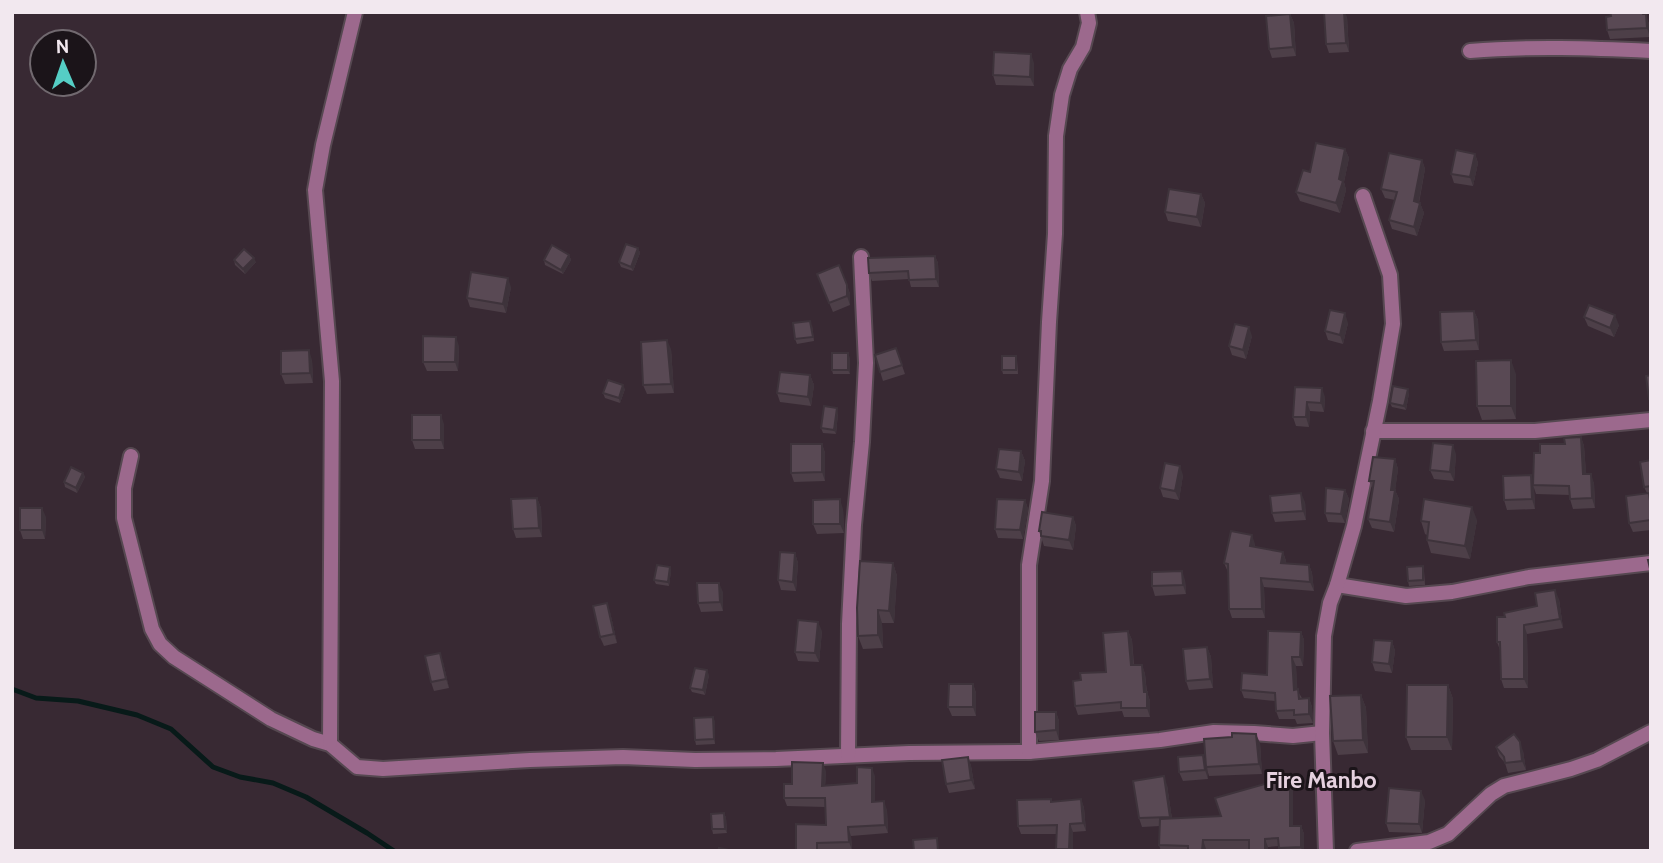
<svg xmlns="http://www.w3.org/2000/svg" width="1663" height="863" viewBox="0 0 1663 863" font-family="Cabin,sans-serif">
	<rect width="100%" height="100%" fill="#382933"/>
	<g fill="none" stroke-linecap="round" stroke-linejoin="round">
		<path stroke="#081a19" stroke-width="5" d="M12,689L36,698L78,701L137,715L171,729L213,767L240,777L273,783L306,797L367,833L394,851"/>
		<g stroke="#564851" stroke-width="18">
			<g id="street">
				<path d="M1470,51C1531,46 1590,48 1651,51"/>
				<path d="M1373,431H1535L1651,420"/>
				<path d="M131,456L124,488V518L152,629L160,644L174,657L271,719L313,739L330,744L357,767L383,769L530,760L623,757L695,760L776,759L909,753L1029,752L1160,740L1214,732L1254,733L1293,736L1322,733"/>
				<path d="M1337,585L1406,596L1452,592L1529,577L1651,563"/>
				<path d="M330,744L332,381L315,190L323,145L355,12"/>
				<path d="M1029,752V565L1042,481L1049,322L1055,234L1056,136L1062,95L1070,69L1083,47L1089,23L1087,12"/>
				<path d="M848,755L849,624L854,525L862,442L866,363L861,257"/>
				<path d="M1326,851L1322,733L1324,636L1330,603L1337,585L1354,526L1380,401L1393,324L1390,275L1363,196"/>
				<path d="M1357,851L1429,842L1448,834L1491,794L1504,786L1571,769L1597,760L1651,732"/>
			</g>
		</g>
		<use href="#street" stroke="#9c698d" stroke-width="14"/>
	</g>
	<g fill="#4d3f48">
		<path d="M1290,14L1294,23L1296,56L1272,58L1269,49Z"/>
		<path d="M1645,14L1649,24L1650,37L1610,39L1607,30Z"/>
		<path d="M1347,17L1349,52L1329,53L1326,44Z"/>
		<path d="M1034,63V86L996,85L993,75Z"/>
		<path d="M1345,149L1349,158L1344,182L1346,190L1340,213L1300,201L1296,192L1310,172Z"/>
		<path d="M1475,154L1478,163L1473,186L1454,183L1451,174Z"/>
		<path d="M1422,160L1425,169L1419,203H1420L1424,213L1417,236L1392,229L1389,220L1395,200L1385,198L1381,189Z"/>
		<path d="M1201,194L1205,203L1201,227L1168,221L1165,212Z"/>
		<path d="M638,248L640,253L633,271L621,267L619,262Z"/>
		<path d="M569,255L571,260L563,274L545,265L544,260Z"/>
		<path d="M935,256L938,263L939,287H911L909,279L872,281L869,273Z"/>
		<path d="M234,260L256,262L245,274L235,265Z"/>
		<path d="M817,274L847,285L850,294V305L833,312Z"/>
		<path d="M511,287L506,313L470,307L467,298Z"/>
		<path d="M1474,311L1478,320L1479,350L1444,351L1441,342Z"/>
		<path d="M1584,317L1619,325L1614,337L1588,326Z"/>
		<path d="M1348,323L1343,344L1328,340L1325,331Z"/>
		<path d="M812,325L814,341L797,344L795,339Z"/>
		<path d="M1252,336L1246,359L1232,355L1229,346Z"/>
		<path d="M459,346L458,371H427L423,362Z"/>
		<path d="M896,348L905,374L883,381L875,355Z"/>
		<path d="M671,349L674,393L647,394L643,385Z"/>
		<path d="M1016,356L1017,360L1018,374H1003L1002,370Z"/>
		<path d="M850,358V374H833L832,370Z"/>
		<path d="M312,360L313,383L285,384L281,374Z"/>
		<path d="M1516,374V419L1482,420L1477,406Z"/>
		<path d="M810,375L814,385L811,406L780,402L777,393Z"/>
		<path d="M1295,387L1325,397L1324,412L1310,411L1309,427L1296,426L1293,417Z"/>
		<path d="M625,389L620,403L605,398L603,393Z"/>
		<path d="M1409,393L1406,410L1392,407L1390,403Z"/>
		<path d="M838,413L836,434L823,433L821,428Z"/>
		<path d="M444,424V449H415L412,440Z"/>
		<path d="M1581,437L1584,446L1586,474L1594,483L1595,508L1573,509L1570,499V495L1536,494L1534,488L1535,509L1507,510L1504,500L1533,482L1540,453Z"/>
		<path d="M822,444L825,453V481L794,482L791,473Z"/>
		<path d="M1021,451L1025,461L1022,481L1000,478L996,469Z"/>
		<path d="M1456,454L1454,481L1434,479L1430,470Z"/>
		<path d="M1395,459L1398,469L1395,490L1399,499L1394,532L1372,528L1368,519L1373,490L1369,481Z"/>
		<path d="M1651,460V496H1650L1651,499V530L1633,532L1629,523L1647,493L1644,487Z"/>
		<path d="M83,473L85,477L77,493L65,487L64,482Z"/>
		<path d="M1183,475L1179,500L1163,497L1160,488Z"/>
		<path d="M1345,490L1349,499L1345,523L1328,522L1325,513Z"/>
		<path d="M537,498L541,508L542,537L516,538L513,529Z"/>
		<path d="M1025,500L1028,509L1023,539L998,538L995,529Z"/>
		<path d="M1305,502L1306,520L1275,522L1272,513Z"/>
		<path d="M843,509L844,533L817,534L813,524Z"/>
		<path d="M46,517L45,539H23L20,530Z"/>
		<path d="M1073,517L1076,526L1073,550L1044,546L1039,531Z"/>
		<path d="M1477,520L1470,559L1431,553L1427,540V535L1425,534L1421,521Z"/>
		<path d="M1255,544V547L1283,552L1286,561V563L1309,565L1312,573L1314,591L1264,587L1265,618H1232L1229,609L1228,572L1224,563Z"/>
		<path d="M795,553L798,563L796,591L781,590L778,580Z"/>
		<path d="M893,563L897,576L894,623H882L883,648L863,649L858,636Z"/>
		<path d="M1423,566L1424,571L1425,585L1409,586L1408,581Z"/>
		<path d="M670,567L671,571L669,586L656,584L654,580Z"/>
		<path d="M1185,580L1186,594L1155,596L1152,586Z"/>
		<path d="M723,592V611L701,612L698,603Z"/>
		<path d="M1559,599L1563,628L1527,634L1528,688H1504L1501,679L1500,650L1497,642L1505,617Z"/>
		<path d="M610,612L617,643L604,646L600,637Z"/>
		<path d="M822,631L819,662L798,661L795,652Z"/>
		<path d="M1128,631L1132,640L1134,665H1142L1145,674L1147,692L1150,701V717H1124L1122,711L1078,715L1075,706L1106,672Z"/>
		<path d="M1301,632L1304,640L1303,666H1296L1297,690L1302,698H1309L1312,707L1313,723L1297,724L1295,719H1279L1276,711L1275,701L1244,698L1241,690L1267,675Z"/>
		<path d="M1392,641L1395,651L1392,673L1375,671L1372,662Z"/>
		<path d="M1207,647L1211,657L1213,688L1189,690L1186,681Z"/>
		<path d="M443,662L449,688L434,691L431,682Z"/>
		<path d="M709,675L705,695L692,692L690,688Z"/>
		<path d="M973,684L976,693V716H952L948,707Z"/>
		<path d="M1448,685L1453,699L1452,750H1411L1406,737Z"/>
		<path d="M1361,695L1366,708L1368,753L1338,755L1333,741Z"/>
		<path d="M1056,712L1059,721V740L1039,741L1035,732Z"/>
		<path d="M715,721V744L696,745L695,740Z"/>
		<path d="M1260,743L1262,774L1209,776L1207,769L1208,779L1183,781L1179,772L1203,755L1206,762Z"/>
		<path d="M1496,747L1523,751L1526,770L1508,773L1505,763L1499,756Z"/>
		<path d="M968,757L971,766L975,789L949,793L946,784Z"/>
		<path d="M826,771L825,785L857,783L875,776V802L887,810L888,833L851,836L852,850L796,851L826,825L825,807L787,806L784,798L792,784Z"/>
		<path d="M1167,785L1172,819L1221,816L1293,786V826H1301L1304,834V851H1280L1279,846L1268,847V851H1249V849H1206V851H1161L1159,845L1160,826L1142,827L1139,818Z"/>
		<path d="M1051,799L1052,802L1081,799L1084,808L1086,831L1073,832V851H1057V834H1021L1018,826Z"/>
		<path d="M1425,800L1422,833L1389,832L1386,823Z"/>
		<path d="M724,813L726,818L727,833L713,834L712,829Z"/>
	</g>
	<g fill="#3e333b">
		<path d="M1344,12H1345L1347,17L1349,52L1346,43Z"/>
		<path d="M1290,14L1294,23L1296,56L1293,47Z"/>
		<path d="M1646,14L1649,24L1650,37L1647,28Z"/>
		<path d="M1031,54L1034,63V86L1030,77Z"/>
		<path d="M1345,149L1349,158L1344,182L1346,190L1340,213L1336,203L1339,179Z"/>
		<path d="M1475,154L1478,163L1473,186L1470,177Z"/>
		<path d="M1422,160L1425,169L1417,211L1414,201Z"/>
		<path d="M1201,194L1205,203L1201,227L1197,217Z"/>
		<path d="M1420,203L1424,213L1417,236L1414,227Z"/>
		<path d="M638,248L640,253L633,271L631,267Z"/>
		<path d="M569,255L571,260L563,274L561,270Z"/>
		<path d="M935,256L938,263L939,287L936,279Z"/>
		<path d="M254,258L256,262L245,274L243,269Z"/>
		<path d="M508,278L511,287L506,313L503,304Z"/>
		<path d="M847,285L850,294V305L847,296Z"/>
		<path d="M1474,311L1478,320L1479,350L1476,340Z"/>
		<path d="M1345,313L1348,323L1343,344L1340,335Z"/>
		<path d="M1615,315L1619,325L1614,337L1610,328Z"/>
		<path d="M1249,327L1252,336L1246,359L1243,350Z"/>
		<path d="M456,337L459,346L458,371L455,362Z"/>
		<path d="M667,340L671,349L674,393L671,384Z"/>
		<path d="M309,350L312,360L313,383L310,373Z"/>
		<path d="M848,353L850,358V374L848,370Z"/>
		<path d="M1511,360L1516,374V419L1511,406Z"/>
		<path d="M810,375L814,385L811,406L808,397Z"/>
		<path d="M623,385L625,389L620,403L619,398Z"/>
		<path d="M1322,388L1325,397L1324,412L1321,403Z"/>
		<path d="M1408,389L1409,393L1406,410L1404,406Z"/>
		<path d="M1307,402L1310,411L1309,427L1306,417Z"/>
		<path d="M837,408L838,413L836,434L834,430Z"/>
		<path d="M441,415L444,424V449L441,440Z"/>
		<path d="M1581,437L1584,446L1587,483L1583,474Z"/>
		<path d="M822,444L825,453V481L822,472Z"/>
		<path d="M1453,445L1456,454L1454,481L1450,472Z"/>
		<path d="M1021,451L1025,461L1022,481L1019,472Z"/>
		<path d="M1395,459L1398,469L1394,499L1391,490Z"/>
		<path d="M1180,466L1183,475L1179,500L1175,491Z"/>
		<path d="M83,473L85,477L77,493L76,488Z"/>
		<path d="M1591,474L1594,483L1595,508L1592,498Z"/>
		<path d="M1531,475L1534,484L1533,485L1534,488L1535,509L1532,499Z"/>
		<path d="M1345,490L1349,499L1345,523L1341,514Z"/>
		<path d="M1395,490L1399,499L1394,532L1390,522Z"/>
		<path d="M1301,493L1305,502L1306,520L1303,511Z"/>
		<path d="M537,498L541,508L542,537L539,528Z"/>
		<path d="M840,499L843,509L844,533L840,524Z"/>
		<path d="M1025,500L1028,509L1023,539L1020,530Z"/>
		<path d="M1472,507L1477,520L1470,559L1465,546Z"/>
		<path d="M42,508L46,517L45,539L42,530Z"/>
		<path d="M1073,517L1076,526L1073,550L1069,540Z"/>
		<path d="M1252,535L1255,544L1253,555L1250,546Z"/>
		<path d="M1283,552L1286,561L1284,572L1281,563Z"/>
		<path d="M795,553L798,563L796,591L793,582Z"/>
		<path d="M893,563L897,576L894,623L889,611Z"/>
		<path d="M1309,565L1312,573L1314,591L1310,582Z"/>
		<path d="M670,567L671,571L669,586L668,582Z"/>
		<path d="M1182,571L1185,580L1186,594L1183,585Z"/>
		<path d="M1261,578L1264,587L1265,618L1262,609Z"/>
		<path d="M719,583L723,592V611L720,602Z"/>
		<path d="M1555,590L1559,599L1563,628L1560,619Z"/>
		<path d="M607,603L610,612L617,643L614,634Z"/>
		<path d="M878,610L882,623L883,648L878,635Z"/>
		<path d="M818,622L822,631L819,662L815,653Z"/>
		<path d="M1524,625L1527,634L1528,688L1524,679Z"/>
		<path d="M1128,631L1132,640L1134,674L1131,665Z"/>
		<path d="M1301,632L1304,640L1303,666L1300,657Z"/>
		<path d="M1392,641L1395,651L1392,673L1389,664Z"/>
		<path d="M1207,647L1211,657L1213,688L1210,679Z"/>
		<path d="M440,653L443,662L449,688L446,679Z"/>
		<path d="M1292,657L1296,666L1298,698L1294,690Z"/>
		<path d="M1142,665L1145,674L1147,695V692L1150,701V717L1147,708L1144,692Z"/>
		<path d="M707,670L709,675L705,695L703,690Z"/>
		<path d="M973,684L976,693V716L973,707Z"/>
		<path d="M1448,685L1453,699L1452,750L1447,737Z"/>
		<path d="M1361,695L1366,708L1368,753L1363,740Z"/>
		<path d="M1309,698L1312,707L1313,723L1309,714Z"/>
		<path d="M1056,712L1059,721V740L1056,730Z"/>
		<path d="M713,717L715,721V744L714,739Z"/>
		<path d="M1256,734L1260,743L1262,774L1259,764Z"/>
		<path d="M1520,742L1523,751L1526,770L1522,761Z"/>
		<path d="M1203,755L1207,764L1208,779L1205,770Z"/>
		<path d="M968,757L971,766L975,789L971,780Z"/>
		<path d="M823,763L826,771L825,794L822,786Z"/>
		<path d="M872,768L875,776V811L872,802Z"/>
		<path d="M1164,776L1167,785L1173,826L1170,817Z"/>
		<path d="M1290,777L1293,786V835L1290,826Z"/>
		<path d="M1421,791L1425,800L1422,833L1419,824Z"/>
		<path d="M1081,799L1084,808L1086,831L1083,823Z"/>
		<path d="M884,801L887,810L888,833L885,825Z"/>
		<path d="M724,813L726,818L727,833L725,829Z"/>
		<path d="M1070,824L1073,832V851H1070L1069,849Z"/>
		<path d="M1301,826L1304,834V851H1302L1301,847Z"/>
		<path d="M848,827L851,836L852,850L849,842Z"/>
		<path d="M1265,839L1268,847V851H1265Z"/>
		<path d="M1203,840L1206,849V851H1202Z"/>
	</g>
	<g fill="#594954" stroke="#3e333b" stroke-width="2">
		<path d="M1324,12H1344L1346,43L1326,44Z"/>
		<path d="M1610,12H1642L1643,14H1646L1647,28L1607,30L1606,17L1611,16Z"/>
		<path d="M1290,14L1293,47L1269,49L1266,16Z"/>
		<path d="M994,52L1031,54L1030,77L993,75Z"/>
		<path d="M1316,143L1345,149L1339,179L1343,181L1336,203L1296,192L1303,170L1310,172Z"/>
		<path d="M1456,150L1475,154L1470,177L1451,174Z"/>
		<path d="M1389,153L1422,160L1414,201L1420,203L1414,227L1389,220L1397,192L1381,189Z"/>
		<path d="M1169,189L1201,194L1197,217L1165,212Z"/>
		<path d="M626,244L638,248L631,267L619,262Z"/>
		<path d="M552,245L569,255L561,270L544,260Z"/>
		<path d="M244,249L254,258L243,269L234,260Z"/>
		<path d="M935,256L936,279L909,280L908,271L869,273L868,258Z"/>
		<path d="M839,265L847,285V296L829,303L817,274Z"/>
		<path d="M471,272L508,278L503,304L467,298Z"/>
		<path d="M1589,305L1615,315L1610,328L1584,317Z"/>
		<path d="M1330,310L1345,313L1340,335L1325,331Z"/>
		<path d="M1474,311L1476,340L1441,342L1440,312Z"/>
		<path d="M810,321L813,337L795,339L793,323Z"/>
		<path d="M1235,324L1249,327L1243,350L1229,346Z"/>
		<path d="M423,336L456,337L455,362H423Z"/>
		<path d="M667,340L671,384L643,385L641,342Z"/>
		<path d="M896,348L902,365L880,372L875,355Z"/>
		<path d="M309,350L310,373L281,374V351Z"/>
		<rect x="832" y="353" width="16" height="17"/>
		<rect x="1002" y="356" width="14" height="14"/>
		<path d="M1511,360V406H1477L1476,361Z"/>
		<path d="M780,372L810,375L808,397L777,393Z"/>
		<path d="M1651,375V399H1649L1646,376Z"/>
		<path d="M608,380L623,385L619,398L603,393Z"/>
		<path d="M1393,386L1408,389L1404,406L1390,403Z"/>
		<path d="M1295,387L1322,388L1321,403L1307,402L1306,417H1293Z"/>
		<path d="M824,406L837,408L834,430L821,428Z"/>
		<rect x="412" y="415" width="29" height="25"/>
		<path d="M1581,437L1583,474H1591L1592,498L1570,499L1569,486L1533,485L1534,453H1540V444H1565L1564,438Z"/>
		<path d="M1433,443L1453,445L1450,472L1430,470Z"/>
		<path d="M791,444H822V472L791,473Z"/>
		<path d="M999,449L1021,451L1019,472L996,469Z"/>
		<path d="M1373,457L1395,459L1391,490H1395L1390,522L1368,519L1374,481H1369Z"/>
		<path d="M1651,460V486L1644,487L1640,462Z"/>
		<path d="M1165,463L1180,466L1175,491L1160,488Z"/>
		<path d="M71,467L83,473L76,488L64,482Z"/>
		<path d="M1531,475L1532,499L1504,500L1503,476Z"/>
		<path d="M1326,488L1345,490L1341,514L1325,513Z"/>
		<path d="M1301,493L1303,511L1272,513L1270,496Z"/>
		<path d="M1649,493L1651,509V520L1629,523L1626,496Z"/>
		<path d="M537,498L539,528L513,529L511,499Z"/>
		<path d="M840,499V524H813V500Z"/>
		<path d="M997,499L1025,500L1020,530L995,529Z"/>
		<path d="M1424,499L1472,507L1465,546L1427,540L1429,522L1421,521Z"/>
		<rect x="20" y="508" width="22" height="22"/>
		<path d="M1042,512L1073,517L1069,540L1041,536V531H1039Z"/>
		<path d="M1231,531L1252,535L1250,546L1283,552L1281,563L1309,565L1310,582L1261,578L1262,609H1229L1228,564L1224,563Z"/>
		<path d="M780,552L795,553L793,582L778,580Z"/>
		<path d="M1648,560H1651V573Z"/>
		<path d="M860,561L893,563L889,611L878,610V635L858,636L857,608Z"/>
		<path d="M657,565L670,567L668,582L654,580Z"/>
		<path d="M1423,566V580L1408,581L1407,567Z"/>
		<path d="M1182,571L1183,585L1152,586V572Z"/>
		<path d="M697,583H719L720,602L698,603Z"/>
		<path d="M1555,590L1560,619L1524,625V679H1501L1500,642H1497V617H1505L1504,613L1537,606L1535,593Z"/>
		<path d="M607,603L614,634L600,637L593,606Z"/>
		<path d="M798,620L818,622L815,653L795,652Z"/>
		<path d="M1128,631L1131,665H1142L1144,692H1147V708H1121V702L1075,706L1073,681L1081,680L1080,673L1106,672L1103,633Z"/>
		<path d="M1268,631L1301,632L1300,657H1292L1294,690L1298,689L1299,699L1309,698V714L1294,715V710L1276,711L1275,693L1241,690L1242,673L1267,675Z"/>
		<path d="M1374,640L1392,641L1389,664L1372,662Z"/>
		<path d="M1207,647L1210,679L1186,681L1183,649Z"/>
		<path d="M440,653L446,679L431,682L425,656Z"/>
		<path d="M695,668L707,670L703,690L690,688Z"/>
		<path d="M949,684H973V707H948Z"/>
		<path d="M1407,685H1448L1447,737H1406Z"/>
		<path d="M1361,695L1363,740L1333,741L1330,696Z"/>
		<path d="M1035,712H1056V730L1035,732Z"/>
		<path d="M713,717L714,739L695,740L694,718Z"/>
		<path d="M1232,733L1256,734L1259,764L1206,767L1204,739L1232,737Z"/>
		<path d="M1514,734L1520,742L1522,761L1505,763L1504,757L1496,747Z"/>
		<path d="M1203,755L1205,770L1179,772L1178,757Z"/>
		<path d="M968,757L971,780L946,784L942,760Z"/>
		<path d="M792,762L823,763L822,786L857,783V767L872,768V802L884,801L885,825L848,827L849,842L817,843V851H796V824L826,825L825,798H784V784H792Z"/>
		<path d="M1164,776L1170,817L1139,818L1133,781Z"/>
		<path d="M1290,777V826H1301V847L1279,848L1278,838L1265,839V851H1249V840H1203L1202,851H1188V846L1159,845L1160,819L1221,816L1215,798Z"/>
		<path d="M1389,788L1421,791L1419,824L1386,823Z"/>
		<path d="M1051,799V802L1081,799L1083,823L1070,824L1069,849H1056L1057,825L1018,826L1017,800Z"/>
		<path d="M724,813L725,829H712L711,814Z"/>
		<path d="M937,838L938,851H914L913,840Z"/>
		<path d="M719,848L734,851H718Z"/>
	</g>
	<g text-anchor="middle" stroke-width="6" stroke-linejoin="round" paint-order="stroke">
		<g font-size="23" font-weight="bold" fill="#e5d1df" stroke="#1b1419">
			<text x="1321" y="788">Fire Manbo</text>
		</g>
	</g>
	<rect width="1663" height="863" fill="none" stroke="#f2e8ef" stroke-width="28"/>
	<g transform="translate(63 63) rotate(358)"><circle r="33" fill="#1b1419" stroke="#71696f" stroke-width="2"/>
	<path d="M0-5L12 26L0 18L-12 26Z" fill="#55cec5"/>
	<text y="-10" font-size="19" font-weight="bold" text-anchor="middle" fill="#f2e8ef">N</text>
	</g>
</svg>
